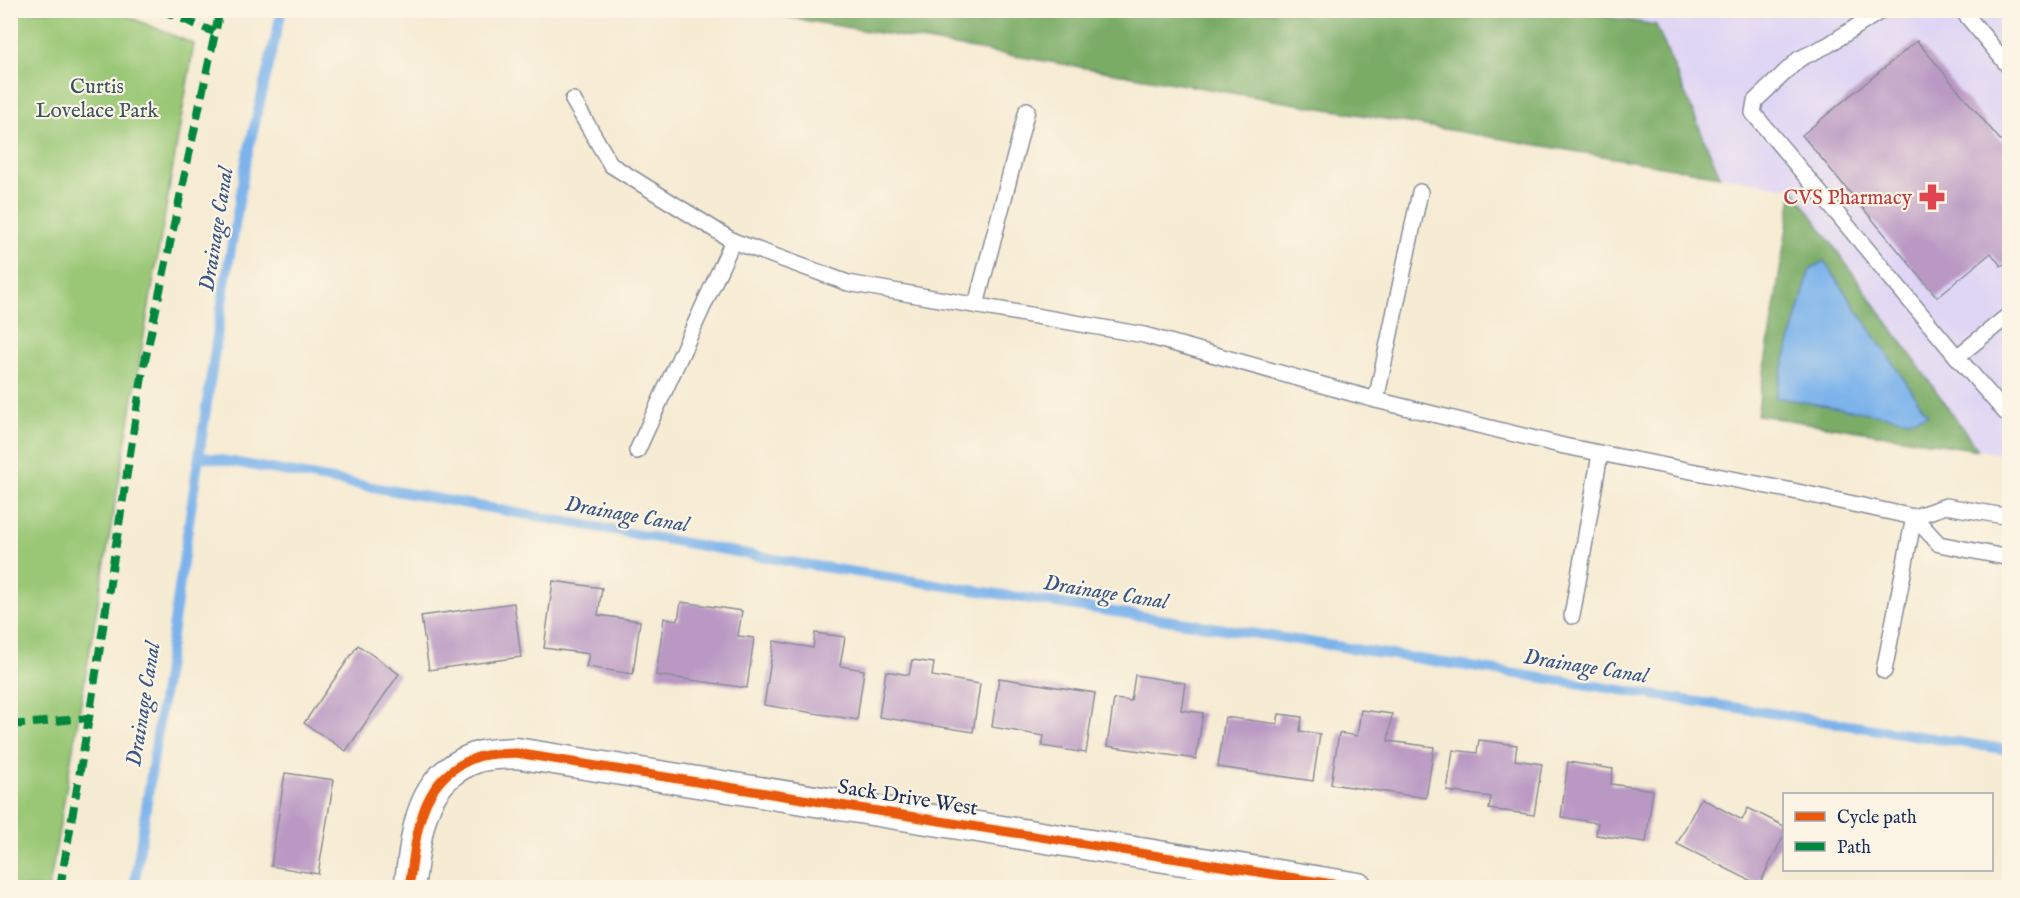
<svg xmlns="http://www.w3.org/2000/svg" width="2020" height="898" viewBox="0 0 2020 898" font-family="'IM FELL English',serif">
	<rect width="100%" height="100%" fill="#fcf5e5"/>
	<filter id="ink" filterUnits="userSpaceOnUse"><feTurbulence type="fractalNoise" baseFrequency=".0167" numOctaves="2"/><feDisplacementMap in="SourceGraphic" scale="12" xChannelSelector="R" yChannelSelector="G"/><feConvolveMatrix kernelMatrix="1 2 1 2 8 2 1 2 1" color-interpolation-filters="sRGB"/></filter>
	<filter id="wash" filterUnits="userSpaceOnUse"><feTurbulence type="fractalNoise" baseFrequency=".008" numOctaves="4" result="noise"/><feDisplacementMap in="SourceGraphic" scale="24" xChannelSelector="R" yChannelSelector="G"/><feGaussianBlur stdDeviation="1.35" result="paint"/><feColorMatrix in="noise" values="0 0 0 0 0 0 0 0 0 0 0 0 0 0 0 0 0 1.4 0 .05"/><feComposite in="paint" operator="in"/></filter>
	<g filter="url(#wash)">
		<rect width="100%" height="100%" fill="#f6ebd3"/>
		<path fill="#dfd5f5" d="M1572,11H2009V455L1978,450L1793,189L1720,176L1656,25Z"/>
		<path fill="#99c775" stroke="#5a7b6a" stroke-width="1.5" d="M10,11H115L194,44L49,888L10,887Z"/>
		<g fill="#7aac66" stroke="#4a6e62" stroke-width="1.5">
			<path d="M750,11H1572L1656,25L1720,176Z"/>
			<path d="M1793,189L1978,450L1757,415Z"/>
		</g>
		<path fill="#7cb3eb" stroke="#4c71a4" stroke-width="1.5" d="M1824,261L1928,415L1909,420L1775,397L1810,269Z"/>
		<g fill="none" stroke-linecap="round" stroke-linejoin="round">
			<g stroke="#7cb3eb" stroke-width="10">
				<path d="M199,456L797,563L2010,750"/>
				<path d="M134,888L223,296L246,161L282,10"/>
			</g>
		</g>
		<g id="blocks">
			<g fill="#b998c3">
				<path d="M1917,41L2001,141L2010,135V259L2001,266L1991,253L1937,297L1802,135Z"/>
				<path d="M553,581L602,588L598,615L640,621L633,674L586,667L589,654L544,648Z"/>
				<path d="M681,602L742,611L738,636L754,638L747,688L656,675L664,618L678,620Z"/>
				<path d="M514,603L521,657L429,670L421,616Z"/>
				<path d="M815,633L845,637L840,666L864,670L857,720L764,705L774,641L813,648Z"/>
				<path d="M358,645L399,674L346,751L304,723Z"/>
				<path d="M912,660L934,663L932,676L980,684L973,732L879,717L886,671L909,675Z"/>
				<path d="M1135,675L1185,683L1181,710L1203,713L1196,759L1107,746L1114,699L1131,701Z"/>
				<path d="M999,678L1095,693L1086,753L1042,746L1044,736L992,727Z"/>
				<path d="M1361,710L1392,714L1388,741L1434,747L1426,798L1331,784L1339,733L1357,736Z"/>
				<path d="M1279,714L1302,717L1300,731L1320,734L1313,781L1218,767L1225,717L1277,724Z"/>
				<path d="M1479,740L1517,745L1515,760L1542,764L1534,815L1489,809L1491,797L1447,791L1453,750L1477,753Z"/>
				<path d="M1568,762L1613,769L1611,784L1653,790L1646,842L1596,835L1598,823L1561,817Z"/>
				<path d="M285,773L334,780L318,874L271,866Z"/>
				<path d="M1701,798L1742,820L1748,808L1784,826V835L1759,885L1677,844Z"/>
			</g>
		</g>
	</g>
	<g filter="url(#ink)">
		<use href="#blocks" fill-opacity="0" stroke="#888d98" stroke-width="1.5"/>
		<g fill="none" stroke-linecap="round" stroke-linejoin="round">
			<g stroke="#888d98" stroke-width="18">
				<g id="lane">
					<path d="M1882,10L1828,45L1799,59L1755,101L1753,113L1957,357"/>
					<path d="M1962,10L2010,68"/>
					<path d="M573,100L611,165L733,241L848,283L1144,335L1376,400L1564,446L1793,491L1914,517L1884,671"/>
					<path d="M976,305L1027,110"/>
					<path d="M2010,314L1957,357L2005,412L2010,414"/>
					<path d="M1376,400L1420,192"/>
					<path d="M637,451L733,241"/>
					<path d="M2010,517L1946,506L1914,517L1939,544L2010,558"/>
					<path d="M1572,616L1600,454"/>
				</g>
			</g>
			<g stroke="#888d98" stroke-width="33">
				<path id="street" d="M409,888C417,836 417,779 475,758C487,753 503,754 516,753L1358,888"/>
			</g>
			<use href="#lane" stroke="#fff" stroke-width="15"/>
			<use href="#street" stroke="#fff" stroke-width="30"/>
			<g stroke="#00873e" stroke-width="8" stroke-dasharray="15 8" stroke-linecap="butt">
				<path d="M161,10L214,32"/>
				<path d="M10,725L89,718"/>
				<path d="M60,888L89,718L143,370L220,10"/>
			</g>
			<g stroke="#fcf5e5" stroke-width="13">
				<path id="cycleway" d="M409,888C417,836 417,779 475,758C487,753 503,754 516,753L1358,888"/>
			</g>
			<use href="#cycleway" stroke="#e8590c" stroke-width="9"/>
		</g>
	</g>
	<defs>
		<g id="pharmacy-bare" transform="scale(2.07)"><path d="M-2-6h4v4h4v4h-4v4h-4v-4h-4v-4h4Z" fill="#e0444e" stroke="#fcf5e5" stroke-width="2.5" paint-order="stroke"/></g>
	</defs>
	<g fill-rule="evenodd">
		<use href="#pharmacy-bare" x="1932" y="197"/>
	</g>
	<g text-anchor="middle" stroke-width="4.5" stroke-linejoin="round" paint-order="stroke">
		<g font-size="21" fill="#3a5564" stroke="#fcf5e5">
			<text x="97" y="93">Curtis<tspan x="97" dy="24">Lovelace Park</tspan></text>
		</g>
		<g font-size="21" fill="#be3a42" stroke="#fcf5e5" text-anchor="end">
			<text x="1912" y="204">CVS Pharmacy</text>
		</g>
		<g font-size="21" fill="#1b2f5e" stroke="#fcf5e5">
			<text transform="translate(908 797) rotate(9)" y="7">Sack Drive West</text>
		</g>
		<g font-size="22" font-style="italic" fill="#385788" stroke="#fcf5e5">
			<text transform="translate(215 229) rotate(-81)" y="8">Drainage Canal</text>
			<text transform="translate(627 513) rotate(10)" y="8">Drainage Canal</text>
			<text transform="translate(1106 591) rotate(9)" y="8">Drainage Canal</text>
			<text transform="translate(1586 665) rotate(9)" y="8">Drainage Canal</text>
			<text transform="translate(142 704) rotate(-81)" y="8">Drainage Canal</text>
		</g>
	</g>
	<rect width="2020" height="898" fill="none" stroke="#fcf5e5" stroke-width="36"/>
	<rect x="1783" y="793" width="210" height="78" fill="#fcf5e5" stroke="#a2a6af" stroke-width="1.5"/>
	<rect x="1795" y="812" width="30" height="9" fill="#e8590c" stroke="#a2a6af" stroke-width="1.5"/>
	<text x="1837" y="823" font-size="18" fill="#1b2f5e">Cycle path</text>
	<rect x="1795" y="842" width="30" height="9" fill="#00873e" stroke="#a2a6af" stroke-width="1.5"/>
	<text x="1837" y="853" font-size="18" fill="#1b2f5e">Path</text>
</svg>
